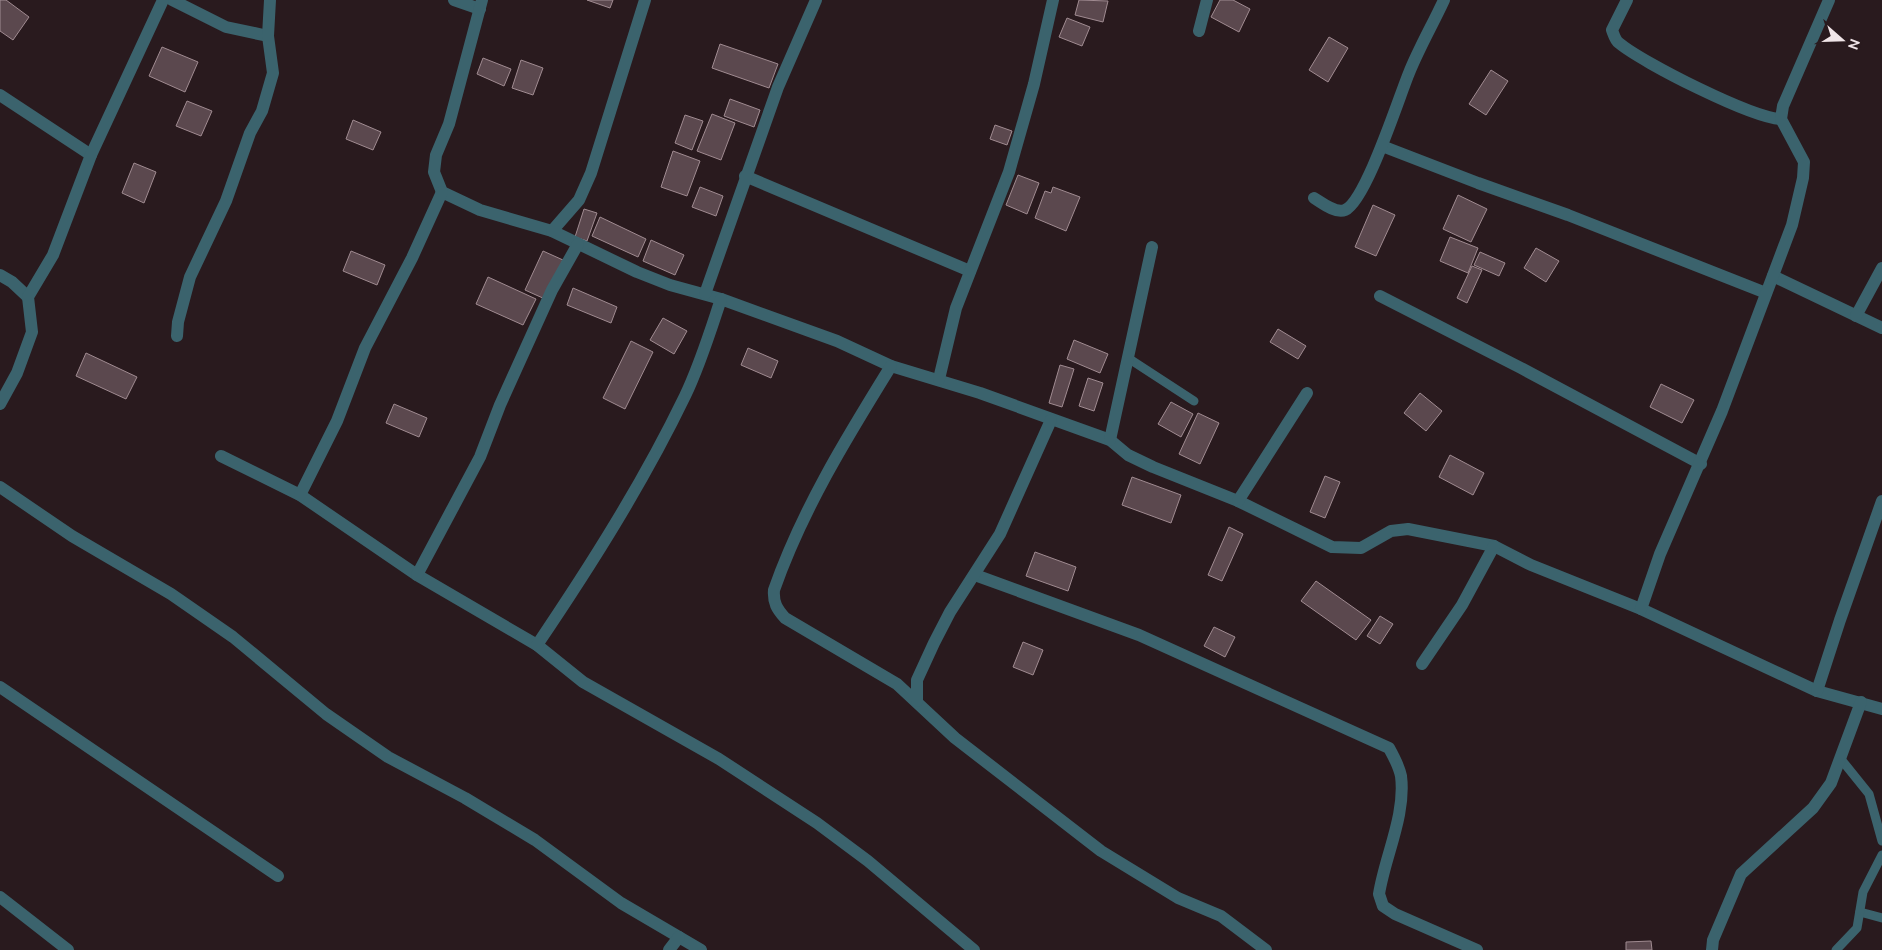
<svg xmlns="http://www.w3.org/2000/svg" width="1882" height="950" viewBox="0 0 1882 950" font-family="Ubuntu,sans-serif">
	<rect width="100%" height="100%" fill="#291a1e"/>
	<g fill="#5b484e" stroke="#a08b91">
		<path d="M0,0H6L29,17L13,40L0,31Z"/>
		<path d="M587,0H613L610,8Z"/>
		<path d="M1079,0L1108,1L1103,22L1075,15Z"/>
		<path d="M1220,0H1233L1250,9L1239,32L1211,17Z"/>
		<path d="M1067,18L1090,27L1082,46L1059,37Z"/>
		<path d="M1329,37L1348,48L1328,82L1309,70Z"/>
		<path d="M720,44L778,64L769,88L712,68Z"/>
		<path d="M162,47L198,62L185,92L149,76Z"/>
		<path d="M483,58L511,69L504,86L477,74Z"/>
		<path d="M521,60L543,68L533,95L512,88Z"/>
		<path d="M1491,70L1508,81L1486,115L1469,104Z"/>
		<path d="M730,99L760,110L754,127L724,116Z"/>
		<path d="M187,101L212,111L201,136L176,126Z"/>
		<path d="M712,114L735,123L721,160L697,151Z"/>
		<path d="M685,115L703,121L692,150L675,143Z"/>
		<path d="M353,120L381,132L373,150L346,139Z"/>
		<path d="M995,125L1012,131L1007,145L990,139Z"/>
		<path d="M673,151L700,161L687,196L661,187Z"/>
		<path d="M134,163L156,172L144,203L122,193Z"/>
		<path d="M1018,175L1039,183L1027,214L1006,205Z"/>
		<path d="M700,187L723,196L716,216L692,207Z"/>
		<path d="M1053,187L1080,197L1066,231L1035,218L1045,191L1051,193Z"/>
		<path d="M1458,195L1487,209L1471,242L1443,229Z"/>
		<path d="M1373,205L1395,215L1376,256L1355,247Z"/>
		<path d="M584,209L597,213L587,241L575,237Z"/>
		<path d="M600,217L646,239L638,257L592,236Z"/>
		<path d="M1450,237L1478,248L1468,273L1440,261Z"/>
		<path d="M651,240L684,255L675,275L643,261Z"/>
		<path d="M1536,248L1559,261L1546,282L1524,268Z"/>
		<path d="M351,251L385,265L377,285L343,271Z"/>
		<path d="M543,251L563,260L545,299L525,290Z"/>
		<path d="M1480,252L1505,263L1499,276L1474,265Z"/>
		<path d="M1472,266L1482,270L1467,303L1457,298Z"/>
		<path d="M488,277L536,299L523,325L476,304Z"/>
		<path d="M573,288L617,307L611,323L567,305Z"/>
		<path d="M663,318L687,331L674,354L650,340Z"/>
		<path d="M1278,329L1306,346L1298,359L1270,342Z"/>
		<path d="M1074,340L1108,354L1100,373L1067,359Z"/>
		<path d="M631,341L653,352L625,409L603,398Z"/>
		<path d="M748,348L778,361L771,378L741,365Z"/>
		<path d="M86,353L137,377L126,399L76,376Z"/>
		<path d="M1060,365L1074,369L1062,407L1049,403Z"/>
		<path d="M1088,378L1103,383L1094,411L1079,406Z"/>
		<path d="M1661,384L1694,400L1682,423L1650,407Z"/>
		<path d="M1420,393L1442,411L1426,431L1404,413Z"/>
		<path d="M1171,402L1193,414L1181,437L1158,424Z"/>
		<path d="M394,404L427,418L419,437L386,423Z"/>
		<path d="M1198,413L1219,423L1200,464L1179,454Z"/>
		<path d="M1450,455L1484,473L1473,495L1439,477Z"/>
		<path d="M1325,476L1340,482L1325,518L1310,512Z"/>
		<path d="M1132,477L1181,495L1171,523L1122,505Z"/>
		<path d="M1229,527L1243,534L1222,581L1208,575Z"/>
		<path d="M1035,552L1076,567L1068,591L1026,576Z"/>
		<path d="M1316,581L1371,620L1356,640L1301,601Z"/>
		<path d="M1380,616L1393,624L1380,644L1367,636Z"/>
		<path d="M1214,627L1235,637L1225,657L1204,646Z"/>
		<path d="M1023,642L1043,650L1033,675L1013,667Z"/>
		<path d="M1651,941L1652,950H1626V942Z"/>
	</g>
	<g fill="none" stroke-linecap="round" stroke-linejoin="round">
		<g stroke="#3b636d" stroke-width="9">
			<path d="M1128,358L1194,401"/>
			<path d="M1840,758L1869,794L1882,841"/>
			<path d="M1860,912L1882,918"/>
			<path d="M1836,950L1857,928L1863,892L1882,855"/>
		</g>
		<g stroke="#3b636d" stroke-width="12">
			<path d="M172,0L226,27L268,36"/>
			<path d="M454,0L480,9"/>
			<path d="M482,0L449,124L436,155L434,172L442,192L480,210L552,231L637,272L670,285L721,299L837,341L891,366L980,393L1110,440L1128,455L1153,467L1238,501L1332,547L1361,548L1391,531L1408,529L1494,546L1531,565L1641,609L1817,691L1882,709"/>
			<path d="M1627,0L1612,30C1614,35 1615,40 1619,43C1643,63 1752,118 1781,119"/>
			<path d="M1199,31L1207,0"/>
			<path d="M0,95L91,155"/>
			<path d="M1382,146L1478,183L1568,215L1766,293"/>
			<path d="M745,176L970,271"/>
			<path d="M1314,198C1322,203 1336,214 1345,210C1366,201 1399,97 1409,73C1419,48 1433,24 1444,0"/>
			<path d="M552,231L579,200L591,173L645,0"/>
			<path d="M0,275L12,282L28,297"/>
			<path d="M1773,276L1882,328"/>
			<path d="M705,294L778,87L816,0"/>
			<path d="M1380,296L1521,368L1701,464"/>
			<path d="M1856,316L1882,268"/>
			<path d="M177,336L178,322L190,277L226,201L250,133L262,111L273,73L268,36L270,0"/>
			<path d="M891,366C847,437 802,510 774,590C773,603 777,609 785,618L897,684L955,738L1101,851L1178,898L1221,916L1266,950"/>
			<path d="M939,379L956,308L1009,172L1034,84L1053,0"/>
			<path d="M0,404L17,373L32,332L28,297L53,255L91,155L163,0"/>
			<path d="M1110,440L1152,247"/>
			<path d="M221,456L300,495L417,575L537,645L583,682L719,759L817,823L868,861L974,950"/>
			<path d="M0,487L72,536L171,594L233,637L326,714L388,757L465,798L535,840L621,903L701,950"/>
			<path d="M300,495L337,421L365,348L412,258L442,192"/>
			<path d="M1238,501L1307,393"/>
			<path d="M417,575L480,457L500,405L552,290L578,244"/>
			<path d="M975,575L1139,635L1389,748C1394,757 1399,766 1401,776C1406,815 1385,856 1379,894L1383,906L1395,914L1477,950"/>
			<path d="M1641,609L1660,554L1722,411L1792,225L1803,178L1804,162L1781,119L1783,106L1829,0"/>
			<path d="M537,645C591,565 643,483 685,396C700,365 710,332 721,299"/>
			<path d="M1422,664L1462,605L1494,546"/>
			<path d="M0,687L278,876"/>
			<path d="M1817,691L1840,620L1882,501"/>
			<path d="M917,701V680L934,643L950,612L1000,534L1051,420"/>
			<path d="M0,897L68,950"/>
			<path d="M669,950L679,937"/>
			<path d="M1712,950L1713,940L1741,874L1813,808L1831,783L1861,702"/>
		</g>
	</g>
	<g transform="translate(1842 40) rotate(110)" stroke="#291a1e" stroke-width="4" paint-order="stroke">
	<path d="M0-4L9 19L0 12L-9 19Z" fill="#f0e5e8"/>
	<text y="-8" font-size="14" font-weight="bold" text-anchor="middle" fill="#f0e5e8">N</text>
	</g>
</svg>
